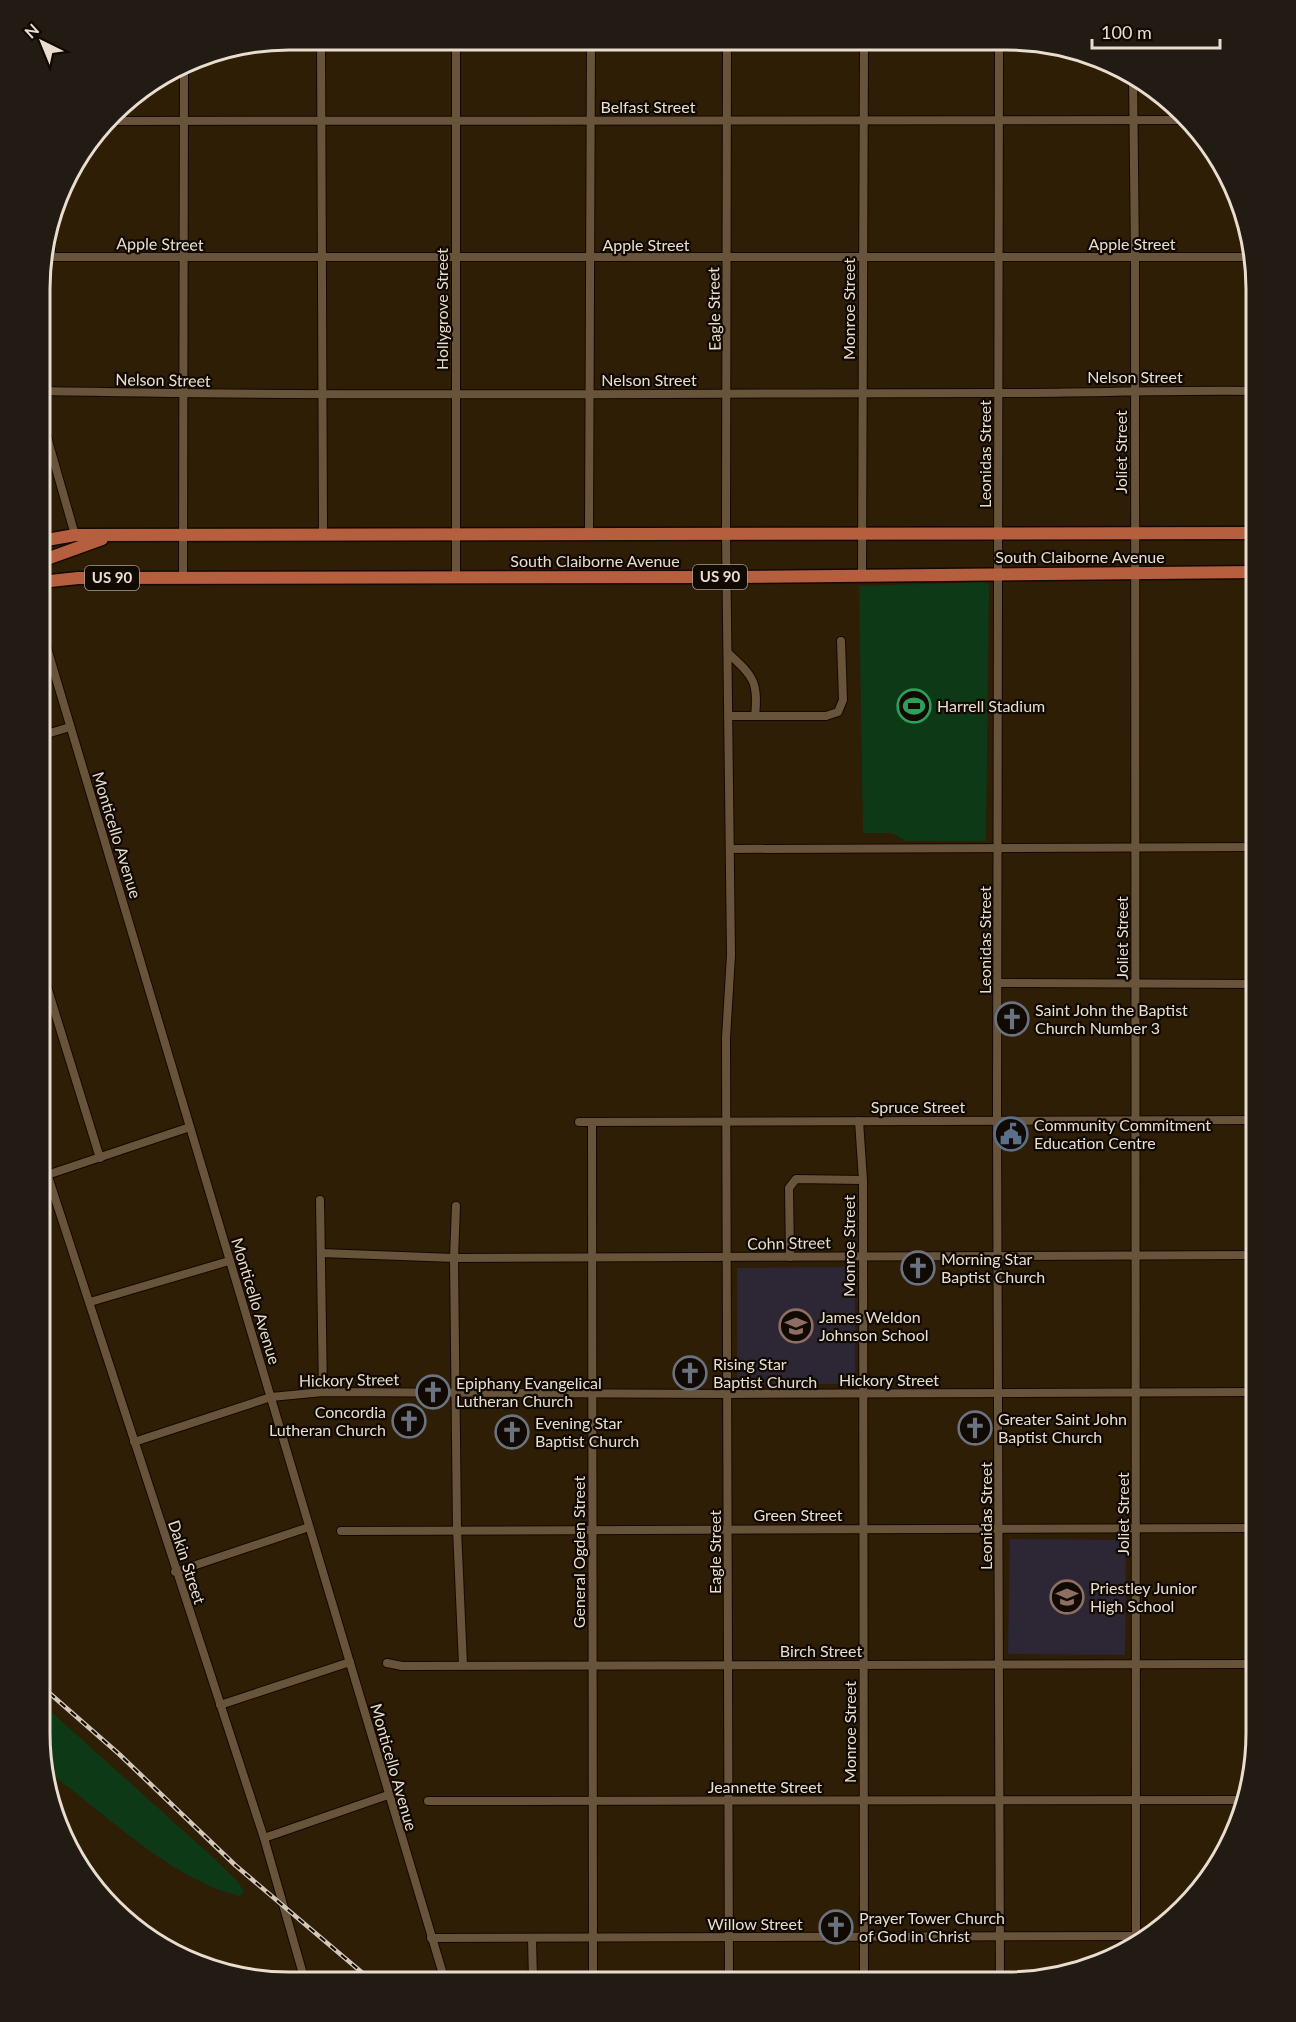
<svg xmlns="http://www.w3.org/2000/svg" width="1296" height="2022" viewBox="0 0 1296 2022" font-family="Lato,sans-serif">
	<rect width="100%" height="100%" fill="#2f1e06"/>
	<g fill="#2d2635">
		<path d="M855,1267V1384H737V1268Z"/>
		<path d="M1010,1539L1126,1540L1125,1655L1008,1654Z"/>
	</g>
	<g fill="#0d3916">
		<path d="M984,582L989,585L986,841H906L892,833H863L859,586Z"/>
		<path d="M39,1701L217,1861L238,1882L244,1892L240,1896C172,1881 103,1811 47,1771L39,1733Z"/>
	</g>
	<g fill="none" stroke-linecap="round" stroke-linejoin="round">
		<path stroke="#13337a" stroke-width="9" d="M41,501L43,509"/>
		<g stroke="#160800" stroke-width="10">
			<g id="minor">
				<path d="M321,39L323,534"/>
				<path d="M456,39V578"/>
				<path d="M727,40L726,534L731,955L726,1038L729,1982"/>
				<path d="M999,41L997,1120L1000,1983"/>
				<path d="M1133,75L1135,257L1136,1945"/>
				<path d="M109,121L1188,120"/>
				<path d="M51,225V256"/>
				<path d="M41,257H1251"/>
				<path d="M41,391C359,397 676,393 994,393C1082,393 1169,390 1257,391"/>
				<path d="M41,416L75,535"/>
				<path d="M589,534L591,40"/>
				<path d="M862,577L864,41"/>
				<path d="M183,578L184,64"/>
				<path d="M41,628L445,1981"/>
				<path d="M728,653C753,676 759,682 755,716"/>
				<path d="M729,716H826L838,712L843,700L841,641"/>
				<path d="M40,736L70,727"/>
				<path d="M731,849L1257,847"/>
				<path d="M40,964L100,1158"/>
				<path d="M999,983L1257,984"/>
				<path d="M859,1121L863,1180L864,1983"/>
				<path d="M579,1122L1257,1120"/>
				<path d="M592,1122L593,1982"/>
				<path d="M40,1152L264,1838L305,1981"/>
				<path d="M47,1175L190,1127"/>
				<path d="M320,1200L323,1392"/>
				<path d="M456,1206L454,1258L457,1529L463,1665"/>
				<path d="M321,1253L454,1258L1257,1255"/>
				<path d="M790,1257L789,1188L796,1179L863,1180"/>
				<path d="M90,1302L229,1261"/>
				<path d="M134,1442L271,1397L323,1392L728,1394L1257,1392"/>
				<path d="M341,1531L1257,1528"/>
				<path d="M175,1572L309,1527"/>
				<path d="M387,1663L402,1666L1256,1664"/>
				<path d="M220,1705L350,1662"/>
				<path d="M428,1801L1246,1800"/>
				<path d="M264,1838L388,1795"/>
				<path d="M431,1938L1150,1936"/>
				<path d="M532,1938L533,1982"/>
			</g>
		</g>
		<g stroke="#160800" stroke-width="15">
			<g id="primary">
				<path d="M41,541L75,535L1257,533"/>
				<path d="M41,561L102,539"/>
				<path d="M41,582L78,578L726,577L1257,572"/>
			</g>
		</g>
		<use href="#minor" stroke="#67543b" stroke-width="8"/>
		<use href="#primary" stroke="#b65f3f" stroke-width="12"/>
		<g stroke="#d2c7b8" stroke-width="4.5">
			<path id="rail" d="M39,1684L119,1754L235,1865L372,1981"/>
		</g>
		<use href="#rail" stroke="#110a03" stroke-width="2" stroke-dasharray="7" stroke-linecap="butt"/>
	</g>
	<defs>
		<g id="stadium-ring" transform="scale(1.725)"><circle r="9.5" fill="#110a03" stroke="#2e9e5b" stroke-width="1.5"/><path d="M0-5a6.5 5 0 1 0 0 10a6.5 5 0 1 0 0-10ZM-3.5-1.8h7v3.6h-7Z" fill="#2e9e5b"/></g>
		<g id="church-ring" transform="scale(1.725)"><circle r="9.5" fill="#110a03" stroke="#6b7280" stroke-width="1.5"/><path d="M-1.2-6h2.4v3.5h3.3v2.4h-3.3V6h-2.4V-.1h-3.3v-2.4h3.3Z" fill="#6b7280"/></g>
		<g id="civic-ring" transform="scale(1.725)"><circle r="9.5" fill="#110a03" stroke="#5c6f8a" stroke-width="1.5"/><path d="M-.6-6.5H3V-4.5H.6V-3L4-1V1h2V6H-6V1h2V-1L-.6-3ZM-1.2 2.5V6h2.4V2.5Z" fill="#5c6f8a"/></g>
		<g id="school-ring" transform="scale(1.725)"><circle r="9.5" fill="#110a03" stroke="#8d6e63" stroke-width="1.5"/><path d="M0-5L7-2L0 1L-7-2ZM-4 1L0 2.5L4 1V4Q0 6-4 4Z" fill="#8d6e63"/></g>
	</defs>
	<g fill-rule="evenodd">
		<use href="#stadium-ring" x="914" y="706"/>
		<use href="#church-ring" x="1012" y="1019"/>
		<use href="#civic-ring" x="1011" y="1134"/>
		<use href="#church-ring" x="918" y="1268"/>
		<use href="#school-ring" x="796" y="1326"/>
		<use href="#church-ring" x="690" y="1373"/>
		<use href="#church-ring" x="433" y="1392"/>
		<use href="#church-ring" x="409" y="1421"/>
		<use href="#church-ring" x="975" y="1428"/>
		<use href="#church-ring" x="512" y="1432"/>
		<use href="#school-ring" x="1067" y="1597"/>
		<use href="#church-ring" x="836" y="1927"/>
	</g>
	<g text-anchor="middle" stroke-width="4.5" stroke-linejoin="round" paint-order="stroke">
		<g fill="#110a03" stroke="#a89e92" stroke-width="1.5">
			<rect x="693" y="565" width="54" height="24" rx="4.5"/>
			<rect x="85" y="566" width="54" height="24" rx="4.5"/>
		</g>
		<g font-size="15" font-weight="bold" fill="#e8ddcf">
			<text x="720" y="582">US 90</text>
			<text x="112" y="583">US 90</text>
		</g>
		<g font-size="16" fill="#e8ddcf" stroke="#110a03">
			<text x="648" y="113">Belfast Street</text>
			<text transform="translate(160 244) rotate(1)" y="6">Apple Street</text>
			<text x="1132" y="250">Apple Street</text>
			<text x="646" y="251">Apple Street</text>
			<text transform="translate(442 309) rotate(-90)" y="6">Hollygrove Street</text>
			<text transform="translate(714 309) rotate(-91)" y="6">Eagle Street</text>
			<text transform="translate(849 309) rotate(-90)" y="6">Monroe Street</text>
			<text x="1135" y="383">Nelson Street</text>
			<text transform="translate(163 380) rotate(1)" y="6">Nelson Street</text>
			<text x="649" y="386">Nelson Street</text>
			<text transform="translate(1121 452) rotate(-90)" y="6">Joliet Street</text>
			<text transform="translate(985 454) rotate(-90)" y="6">Leonidas Street</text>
			<text x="1080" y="563">South Claiborne Avenue</text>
			<text x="595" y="567">South Claiborne Avenue</text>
			<text transform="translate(117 835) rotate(73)" y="6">Monticello Avenue</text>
			<text transform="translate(1122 938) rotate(-90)" y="6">Joliet Street</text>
			<text transform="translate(985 940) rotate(-90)" y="6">Leonidas Street</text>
			<text x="918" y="1113">Spruce Street</text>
			<text transform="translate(789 1243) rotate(-1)" y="6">Cohn Street</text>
			<text transform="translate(849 1246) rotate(-90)" y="6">Monroe Street</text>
			<text transform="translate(256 1301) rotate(73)" y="6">Monticello Avenue</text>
			<text transform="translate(349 1380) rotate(-1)" y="6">Hickory Street</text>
			<text x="889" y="1386">Hickory Street</text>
			<text transform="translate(1123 1514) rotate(-90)" y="6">Joliet Street</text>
			<text x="798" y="1521">Green Street</text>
			<text transform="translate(986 1516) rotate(-90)" y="6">Leonidas Street</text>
			<text transform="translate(579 1552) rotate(-90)" y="6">General Ogden Street</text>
			<text transform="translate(715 1552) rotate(-90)" y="6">Eagle Street</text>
			<text transform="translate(187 1562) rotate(72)" y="6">Dakin Street</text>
			<text x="821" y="1657">Birch Street</text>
			<text transform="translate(850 1732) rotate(-90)" y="6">Monroe Street</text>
			<text transform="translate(394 1767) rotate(74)" y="6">Monticello Avenue</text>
			<text x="765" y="1793">Jeannette Street</text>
			<text x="755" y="1930">Willow Street</text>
		</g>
		<g font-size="16" fill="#e8ddcf" stroke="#110a03" text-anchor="start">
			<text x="937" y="712">Harrell Stadium</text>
			<text x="1035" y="1016">Saint John the Baptist<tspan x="1035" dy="18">Church Number 3</tspan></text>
			<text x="1034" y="1131">Community Commitment<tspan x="1034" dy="18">Education Centre</tspan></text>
			<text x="941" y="1265">Morning Star<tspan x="941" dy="18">Baptist Church</tspan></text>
			<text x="819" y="1323">James Weldon<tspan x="819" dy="18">Johnson School</tspan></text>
			<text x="713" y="1370">Rising Star<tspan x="713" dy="18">Baptist Church</tspan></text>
			<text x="456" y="1389">Epiphany Evangelical<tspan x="456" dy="18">Lutheran Church</tspan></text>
			<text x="386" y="1418" text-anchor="end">Concordia<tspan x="386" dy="18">Lutheran Church</tspan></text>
			<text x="998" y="1425">Greater Saint John<tspan x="998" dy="18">Baptist Church</tspan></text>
			<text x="535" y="1429">Evening Star<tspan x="535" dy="18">Baptist Church</tspan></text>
			<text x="1090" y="1594">Priestley Junior<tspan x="1090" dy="18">High School</tspan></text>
			<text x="859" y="1924">Prayer Tower Church<tspan x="859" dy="18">of God in Christ</tspan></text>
		</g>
	</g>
	<path d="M0 0H1296V2022H0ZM289 50H1007A239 239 0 0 1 1246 289V1733A239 239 0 0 1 1007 1972H289A239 239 0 0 1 50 1733V289A239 239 0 0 1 289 50Z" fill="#221b13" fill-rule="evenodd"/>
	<path fill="none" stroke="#e8ddcf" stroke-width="3" d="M289 50H1007A239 239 0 0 1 1246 289V1733A239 239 0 0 1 1007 1972H289A239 239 0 0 1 50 1733V289A239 239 0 0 1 289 50Z"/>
	<g transform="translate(42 42) rotate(317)" stroke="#110a03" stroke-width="4.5" paint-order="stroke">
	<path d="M0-4.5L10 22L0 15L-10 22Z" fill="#e8ddcf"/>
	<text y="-9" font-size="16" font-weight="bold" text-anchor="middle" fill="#e8ddcf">N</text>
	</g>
	<path d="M1092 39v9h128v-9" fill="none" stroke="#e8ddcf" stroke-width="3"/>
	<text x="1101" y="39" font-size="18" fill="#e8ddcf" stroke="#110a03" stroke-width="4.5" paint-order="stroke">100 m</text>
</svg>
